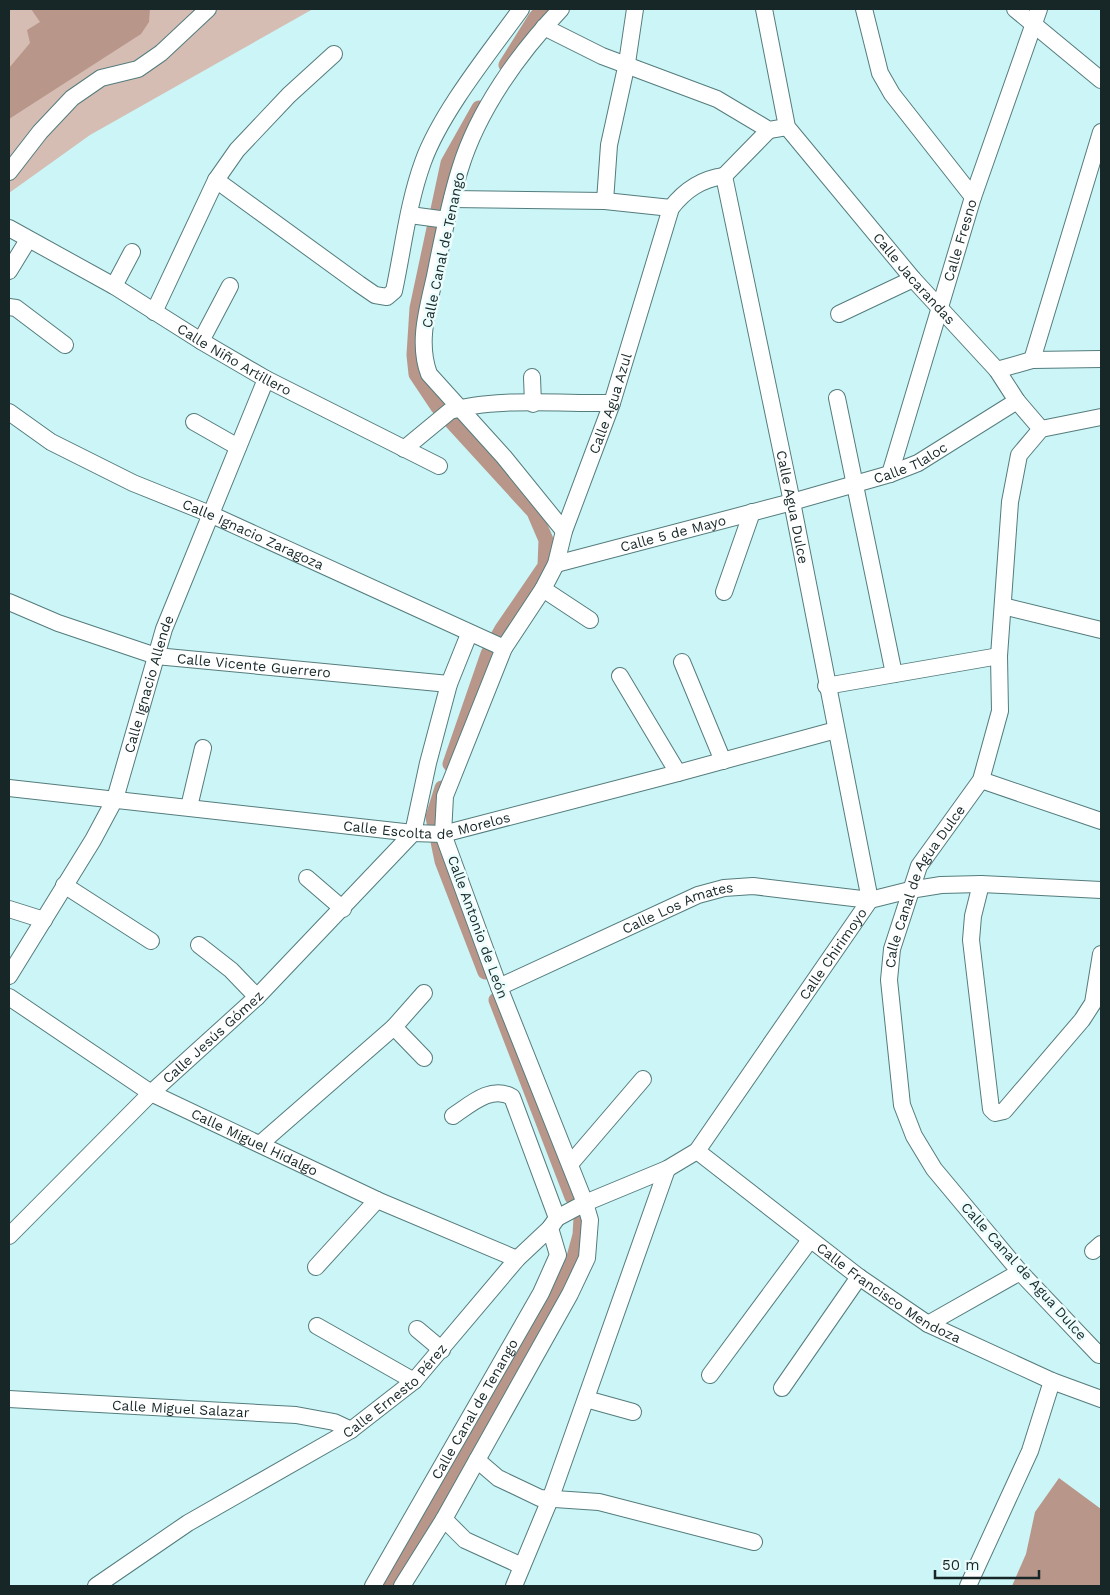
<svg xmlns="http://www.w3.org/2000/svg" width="1110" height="1595" viewBox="0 0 1110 1595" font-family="'Work Sans',sans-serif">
	<rect width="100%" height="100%" fill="#cbf5f6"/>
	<path fill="#d5bdb4" d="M9,9H313L90,135L9,193Z"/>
	<g fill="#b9968a">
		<path d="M31,9H150L149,22L141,34L9,119V68L30,43L27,30L40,22Z"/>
		<path d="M1059,1478L1101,1509V1586H1012L1026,1554L1035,1512Z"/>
	</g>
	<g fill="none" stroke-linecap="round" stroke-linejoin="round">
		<g stroke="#b9968a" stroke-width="15">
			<path d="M506,65L536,17L544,9"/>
			<path d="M450,764L488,654L502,629L545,566L546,540L534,512L438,407L416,374L414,355L417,308L448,163L479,108"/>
			<path d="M442,788L433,817L442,861L485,972"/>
			<path d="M496,1000L572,1197"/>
			<path d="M391,1586L574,1257L580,1235L581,1218"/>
		</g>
		<g stroke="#557c7d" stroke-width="18">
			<g id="minor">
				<path d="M561,9C519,53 478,110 460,169C449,204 442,241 435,276C428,308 417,342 429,374L504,457L564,531"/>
				<path id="s1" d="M764,9L787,127L913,279L997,370L1017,401L1041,429"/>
				<path d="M864,9L880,73L892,94L973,197"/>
				<path d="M1015,9L1101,80"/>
				<path d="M544,27L602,56L717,99L769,130L787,127"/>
				<path d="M9,172L40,132L72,98L101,78L138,69L161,53L208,9"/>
				<path id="s2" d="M724,176L792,502L870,900"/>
				<path d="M724,176L769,130"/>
				<path d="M216,180L359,284L375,295L387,297L394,291C403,249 408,203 423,162C441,112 490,52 521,9"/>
				<path d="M452,199L605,201L671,208"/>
				<path d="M605,201L609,145L627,63L635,9"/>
				<path d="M410,215L447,220"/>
				<path id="s3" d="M9,228L114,286L201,341L266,379L439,466"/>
				<path d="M9,271L28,240"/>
				<path d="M114,286L132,252"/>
				<path d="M9,307L16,308L65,345"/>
				<path d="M154,312L216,180L237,150L289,95L334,54"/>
				<path d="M839,314L913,279"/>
				<path d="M201,341L230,286"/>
				<path d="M1032,360L1101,132"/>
				<path d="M997,370L1032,360L1101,359"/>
				<path d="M532,377L533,404"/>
				<path d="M837,398L894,674"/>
				<path id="s4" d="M9,412L51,442L133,483L210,514L504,648"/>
				<path d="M194,422L238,447"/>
				<path d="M404,449L450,411C493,397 565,404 612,403"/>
				<path id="s5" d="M890,474L973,197L1039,9"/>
				<path id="s6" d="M556,564L792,502L890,474L918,463L1017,401"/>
				<path d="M543,589L590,620"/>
				<path d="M724,592L752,512"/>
				<path id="s7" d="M9,602L58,623L156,656L449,684"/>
				<path d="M1003,606L1101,630"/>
				<path d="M682,662L723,761"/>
				<path d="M620,676L678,773"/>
				<path d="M826,686L999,656"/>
				<path d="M981,780L1101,821"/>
				<path id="s8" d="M9,788L413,833L443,834L678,773L836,730"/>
				<path d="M189,807L203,748"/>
				<path d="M307,878L343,909"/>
				<path d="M981,884L973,916L971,940L991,1109L995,1113L1004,1111L1082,1020L1093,1003L1101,954"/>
				<path d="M64,885L151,941"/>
				<path d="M9,909L44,920"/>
				<path d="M199,945L231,970L257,997"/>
				<path id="s9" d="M9,976L93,840L115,799L164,629L266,379"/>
				<path id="s10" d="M499,987L698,895L724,888L753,886L870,900L910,890L941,885L981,884L1101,890"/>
				<path id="s11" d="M9,997L151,1093L377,1200L517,1259"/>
				<path d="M394,1027L424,1058"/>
				<path d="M453,1116C471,1104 491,1085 512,1097L557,1218"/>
				<path d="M260,1144L394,1027L424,993"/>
				<path id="s12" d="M697,1151L859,1277L928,1324L1052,1381L1101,1399"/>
				<path d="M571,1163L643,1079"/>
				<path id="s13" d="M9,1236L151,1093L257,997L413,833L428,763L449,684L469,634"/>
				<path d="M1093,1251L1101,1244"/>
				<path d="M316,1267L377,1200"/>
				<path d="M928,1324L1020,1272"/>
				<path d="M317,1326L414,1381"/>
				<path d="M417,1329L442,1350"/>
				<path id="s14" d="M1099,1355L1020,1272L934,1169L914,1136L902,1105L889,980L892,949L919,866L981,780L1000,711L999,656L1010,502L1019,455L1041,429L1101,417"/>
				<path d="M710,1375L810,1240"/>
				<path d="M782,1388L859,1277"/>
				<path id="s15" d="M9,1399L296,1415L334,1422L351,1430"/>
				<path d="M586,1399L633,1412"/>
				<path d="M477,1460L498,1478L540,1498L599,1502L754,1542"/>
				<path d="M444,1519L465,1540L522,1566"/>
				<path id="s16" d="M96,1586L188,1523L351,1430L414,1381L517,1259L550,1228L557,1218L585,1203L667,1169L697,1151L870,900"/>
				<path id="s17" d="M373,1586L541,1293L558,1255L550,1228"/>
				<path id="s18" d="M402,1586L444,1519L570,1294L587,1258L590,1220L585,1203L499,987L443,834L445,796L504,648L543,589L556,564L564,531L612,403L671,208C685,190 701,179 724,176"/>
				<path d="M514,1586L551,1497L667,1169"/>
				<path d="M968,1586L1030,1451L1052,1381"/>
			</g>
		</g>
		<use href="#minor" stroke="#fff" stroke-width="16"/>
	</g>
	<g text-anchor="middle" stroke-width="5" stroke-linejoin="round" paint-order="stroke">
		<g font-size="14" fill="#172728" stroke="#ecfdfd">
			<text dy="5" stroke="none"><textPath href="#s5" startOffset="244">Calle Fresno</textPath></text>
			<text transform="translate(443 250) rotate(-78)" y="5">Calle Canal de Tenango</text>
			<text dy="5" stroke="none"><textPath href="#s1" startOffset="318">Calle Jacarandas</textPath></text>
			<text dy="5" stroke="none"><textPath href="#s3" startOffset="261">Calle Niño Artillero</textPath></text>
			<text dy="5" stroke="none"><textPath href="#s18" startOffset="1294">Calle Agua Azul</textPath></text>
			<text dy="5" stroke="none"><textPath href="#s6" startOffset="369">Calle Tlaloc</textPath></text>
			<text dy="5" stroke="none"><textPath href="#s2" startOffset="338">Calle Agua Dulce</textPath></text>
			<text dy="5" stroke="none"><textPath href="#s6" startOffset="121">Calle 5 de Mayo</textPath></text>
			<text dy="5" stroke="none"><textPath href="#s4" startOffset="274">Calle Ignacio Zaragoza</textPath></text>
			<text dy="5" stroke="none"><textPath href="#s7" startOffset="255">Calle Vicente Guerrero</textPath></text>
			<text dy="5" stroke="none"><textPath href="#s9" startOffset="326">Calle Ignacio Allende</textPath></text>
			<text dy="5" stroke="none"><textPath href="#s8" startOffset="421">Calle Escolta de Morelos</textPath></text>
			<text dy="5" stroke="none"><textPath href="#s14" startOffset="548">Calle Canal de Agua Dulce</textPath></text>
			<text dy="5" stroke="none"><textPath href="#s10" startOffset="196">Calle Los Amates</textPath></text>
			<text transform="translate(478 927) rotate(70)" y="5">Calle Antonio de León</text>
			<text dy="5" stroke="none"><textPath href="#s16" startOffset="991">Calle Chirimoyo</textPath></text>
			<text dy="5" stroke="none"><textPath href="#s13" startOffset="285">Calle Jesús Gómez</textPath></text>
			<text dy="5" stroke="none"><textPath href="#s11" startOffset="286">Calle Miguel Hidalgo</textPath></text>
			<text transform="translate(1024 1271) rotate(48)" y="5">Calle Canal de Agua Dulce</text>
			<text dy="5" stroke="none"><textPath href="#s12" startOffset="239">Calle Francisco Mendoza</textPath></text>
			<text dy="5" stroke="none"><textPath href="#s16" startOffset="358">Calle Ernesto Pérez</textPath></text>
			<text dy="5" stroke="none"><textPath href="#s15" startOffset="172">Calle Miguel Salazar</textPath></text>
			<text dy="5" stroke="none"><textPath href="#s17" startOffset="204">Calle Canal de Tenango</textPath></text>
		</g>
	</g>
	<rect width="1110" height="1595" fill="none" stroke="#172728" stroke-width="20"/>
	<path d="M935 1570v8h104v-8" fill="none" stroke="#172728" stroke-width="2.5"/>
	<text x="942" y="1570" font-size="15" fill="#172728" stroke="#ecfdfd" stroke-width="4" paint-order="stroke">50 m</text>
</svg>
